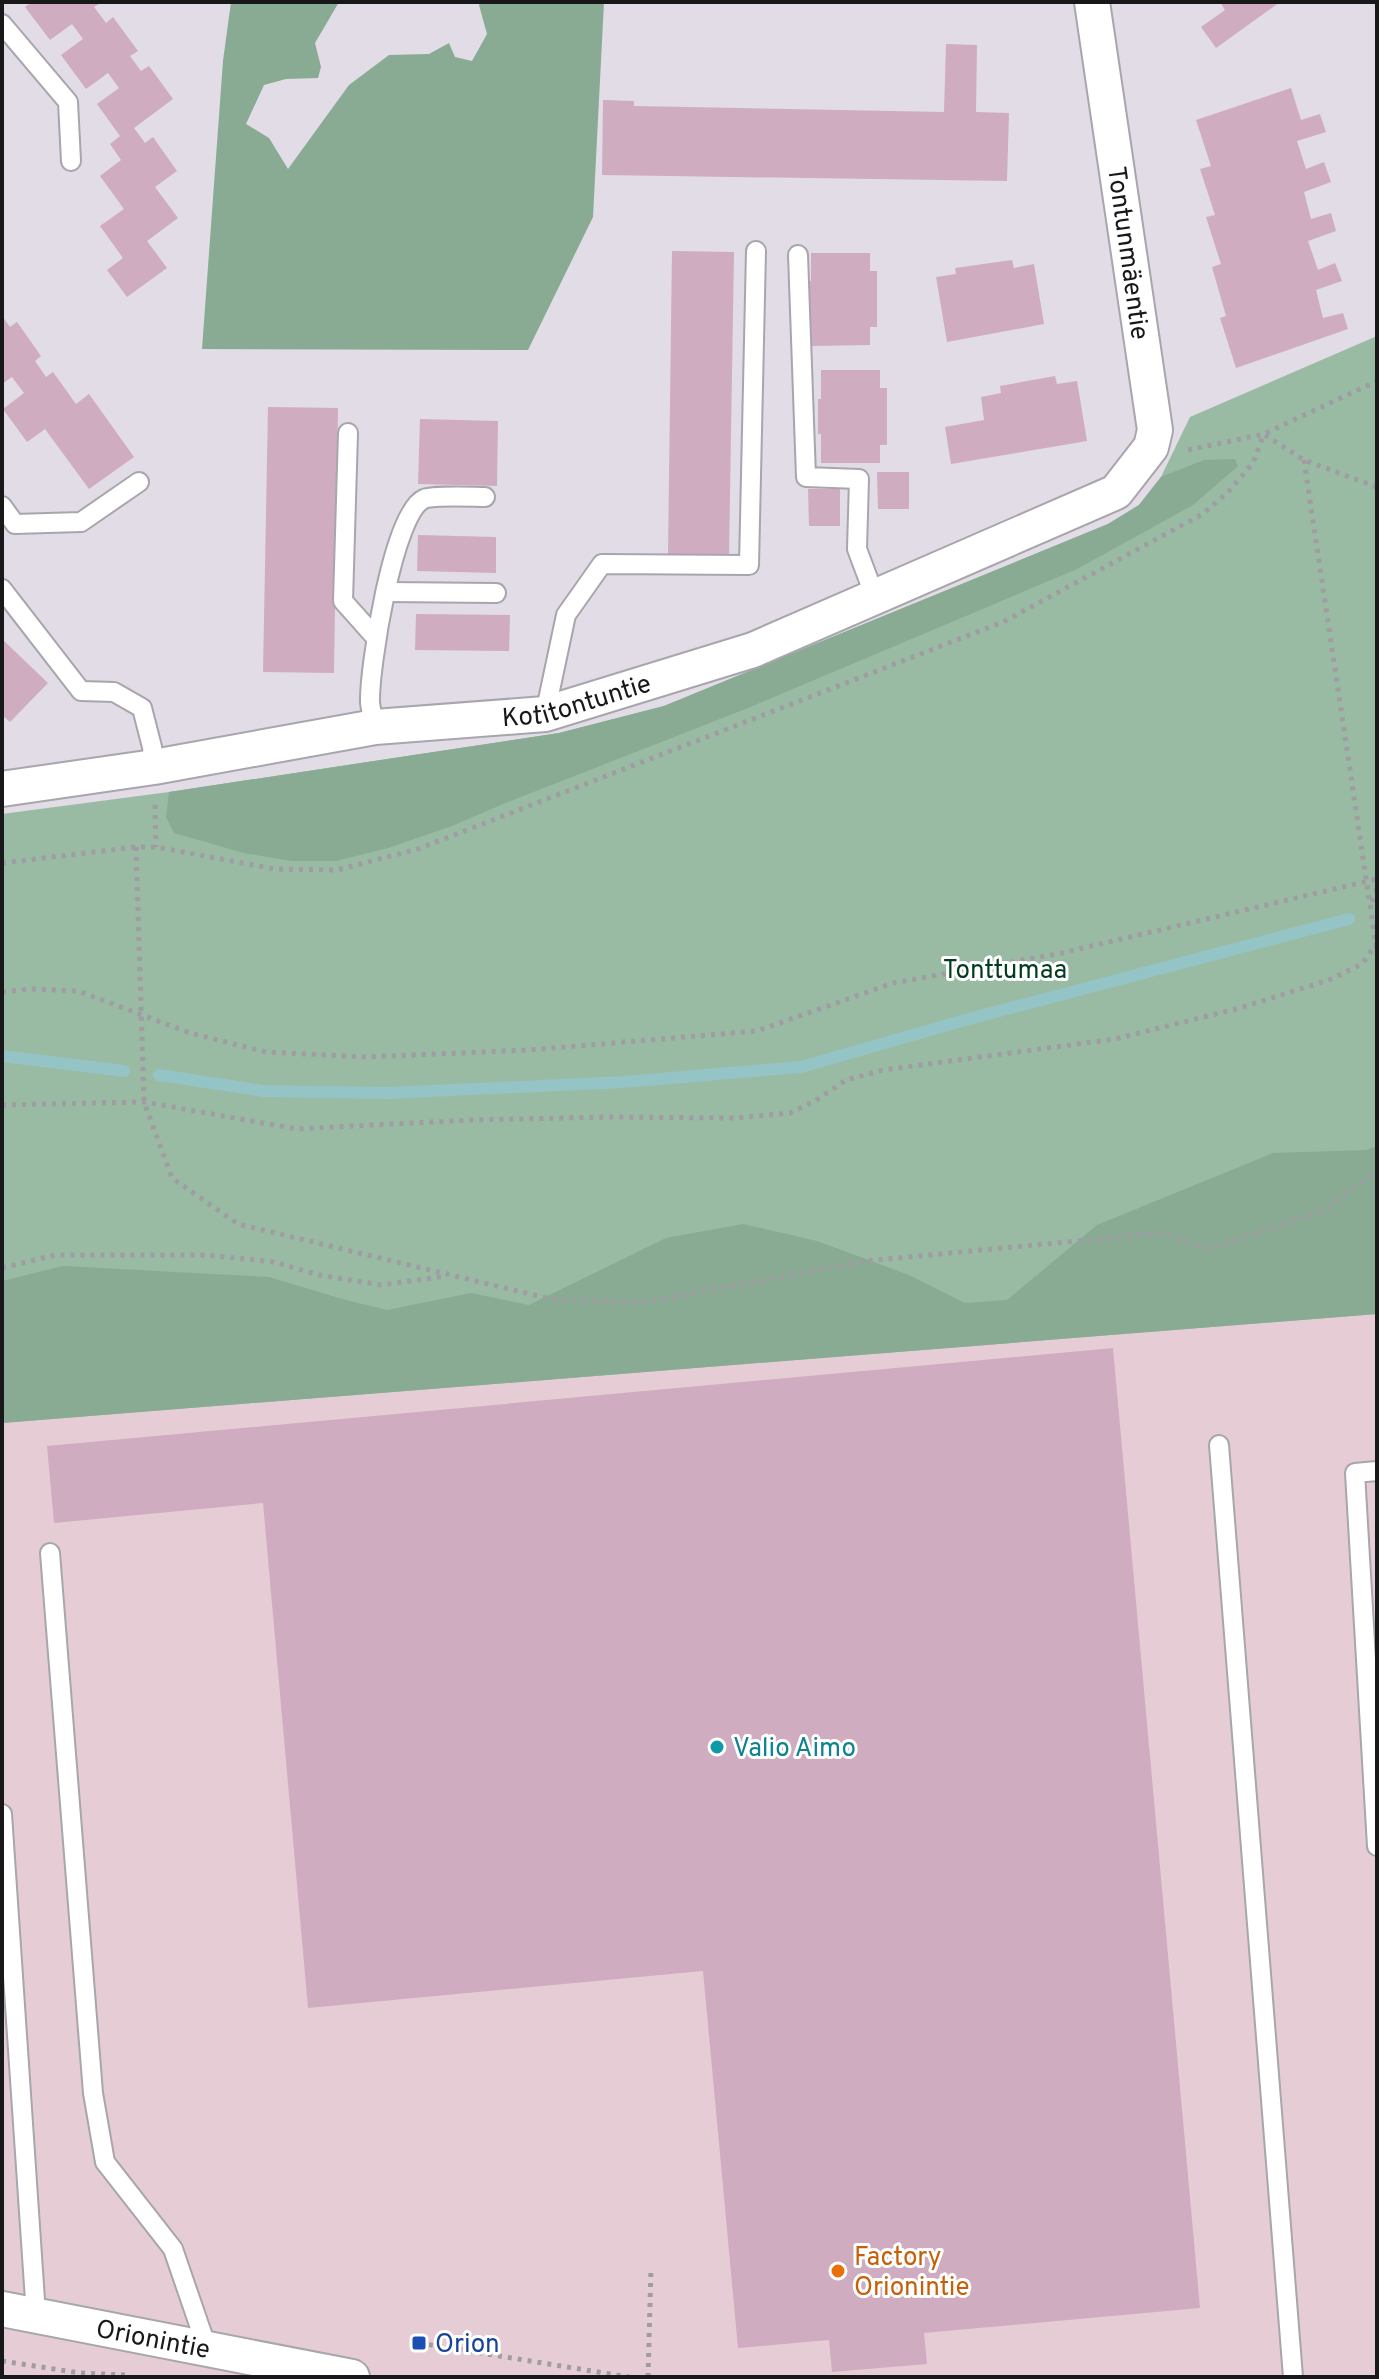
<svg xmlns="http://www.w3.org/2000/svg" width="1379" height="2379" viewBox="0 0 1379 2379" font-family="Overpass,sans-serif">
	<rect width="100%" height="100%" fill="#e1dce5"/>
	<path fill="#e6cdd5" d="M1377,1314V2377H2V1423Z"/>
	<path fill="#99baa3" d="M1377,336V1314L2,1423V814L169,792L559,733L664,706L1108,524L1139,505L1161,477L1190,417Z"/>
	<g fill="#89aa93">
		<path d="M231,2H339L315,43L321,67L318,78L286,79L264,85L246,124L269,138L288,169L349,85L389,55L429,54L449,43L455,57L472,61L487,34L479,5L481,2H604L593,217L528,350L202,349L223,61Z"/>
		<path d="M1235,459L1238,466L1193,505L1077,569L748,708L503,804L452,826L388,848L336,861H292L244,853L174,833L166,817L169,792L559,733L664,706L1108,524L1139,505L1161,477L1204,460Z"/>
		<path d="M1377,1146V1314L2,1423V1281L63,1266L269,1277L342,1299L387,1310L471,1293L529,1305L666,1238L743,1224L817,1241L909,1275L965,1303L1007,1300L1097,1225L1273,1153L1366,1150Z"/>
	</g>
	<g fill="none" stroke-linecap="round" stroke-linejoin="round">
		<g stroke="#95c4c6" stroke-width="12">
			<path d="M2,1056L124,1071"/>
			<path d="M159,1075L264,1091L388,1093L624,1082L801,1067L965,1020L1349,919"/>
		</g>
	</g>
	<g fill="#d0acc1">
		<path d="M32,2H102L94,7L106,23L113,17L138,51L130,56L141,71L149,66L173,99L134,128L145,143L153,137L177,171L155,187L178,218L147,241L167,268L127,297L107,270L123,258L100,226L124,209L100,176L121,160L110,144L120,136L97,104L119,88L108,73L86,89L61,55L83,39L72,24L50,40L25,7Z"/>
		<path d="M1220,2H1280L1216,48L1201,27L1225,10Z"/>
		<path d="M946,44L977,45L976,112L1009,113L1007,181L602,175L603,100L634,101V106L944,112Z"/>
		<path d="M1291,88L1301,120L1320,114L1326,132L1297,141L1306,169L1324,162L1331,182L1304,192L1311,219L1331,213L1336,231L1308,241L1318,270L1335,263L1342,281L1316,290L1323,318L1343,313L1348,329L1236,368L1220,318L1226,316L1212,267L1221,264L1206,217L1215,215L1200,169L1211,166L1196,120Z"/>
		<path d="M672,251L734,252L729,556L668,555Z"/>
		<path d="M811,253H870V271H877V327H870V345L812,346L808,281H811Z"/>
		<path d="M1012,260L1014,268L1034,264L1044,324L947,342L936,277L956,274L955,268Z"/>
		<path d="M2,316L10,327L17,322L41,356L35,361L46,377L53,372L76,404L89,394L134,457L89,489L45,429L27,442L3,409L24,393L12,377L2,384Z"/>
		<path d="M821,370H880V388H887V445H880V463H821V434H818V399H821Z"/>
		<path d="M1055,376L1057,384L1077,381L1087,441L951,464L945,427L984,420L981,397L1001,393L1000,386Z"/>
		<path d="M268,407L338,408L334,673L263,672Z"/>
		<path d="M420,419L498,421L497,486L418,484Z"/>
		<path d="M877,472H909V509H878Z"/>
		<path d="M808,489H840V526H809Z"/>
		<path d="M418,535L496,537V573L417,571Z"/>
		<path d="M416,614L510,615L509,651L415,650Z"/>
		<path d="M2,639L48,683L10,722L2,715Z"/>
		<path d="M1113,1348L1200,2308L924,2333L927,2364L832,2372L829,2340L738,2348L703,1971L308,2008L263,1503L54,1523L47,1446Z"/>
	</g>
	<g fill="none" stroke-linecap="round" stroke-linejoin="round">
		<g stroke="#a9a5ad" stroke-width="22">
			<g id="service">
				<path d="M2,24L68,102L71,161"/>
				<path d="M798,255L806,477L859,479L857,549L875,597"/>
				<path d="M348,433L343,601L376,638"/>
				<path d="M2,506L15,524L81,522L139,482"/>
				<path d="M2,589L81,691L114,692L142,708L152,747L154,767"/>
				<path d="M386,592L496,593"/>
				<path d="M545,714L566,615L602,564L749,565L756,251"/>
				<path d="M375,727C373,719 371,710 370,703C369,669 393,512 424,499C433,495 473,497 485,497"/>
				<path d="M1219,1445L1293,2377"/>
				<path d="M1377,1471L1355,1473L1377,1846"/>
				<path d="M50,1553L93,2093L105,2162L173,2249L207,2348"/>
				<path d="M2,1814L36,2315"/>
			</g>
		</g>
		<g stroke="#a9a5ad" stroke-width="38">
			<g id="minor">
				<path id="s1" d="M2,789L154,767L375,727L545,714L753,650L1116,492L1151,447L1155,430L1092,2"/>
				<path id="s2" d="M2,2309L352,2377"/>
			</g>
		</g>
		<g stroke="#a09ca3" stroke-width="5" stroke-dasharray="4 6" stroke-linecap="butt">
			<path d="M1265,435L1304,460L1377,487"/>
			<path d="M1188,450L1264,434L1377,381"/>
			<path d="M1304,460L1377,952"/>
			<path d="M155,805L156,847"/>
			<path d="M136,847L144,1102L172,1178L238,1224L555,1300L646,1302L866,1261L1161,1233L1209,1249L1322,1211L1377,1171"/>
			<path d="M2,863L136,847H156L275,869L337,870L418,849L1003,622L1203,514L1230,490L1253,463L1264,434"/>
			<path d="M1372,902L1377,888"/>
			<path d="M2,992L30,989L78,991L190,1033L266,1052L365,1057L529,1050L757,1031L893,983L1062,953L1377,879"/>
			<path d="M2,1105L144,1102L297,1129L471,1120L609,1117L735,1118L790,1113L815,1101L846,1080L883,1070L1115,1039L1240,1008L1329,980L1362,964L1376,944"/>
			<path d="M2,1268L55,1255H206L274,1262L319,1275L381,1285L447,1276"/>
			<path d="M419,2343L629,2377"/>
			<path d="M2,2361L80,2373L125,2375"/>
			<path d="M648,2377L651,2268"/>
		</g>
		<use href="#service" stroke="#fff" stroke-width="18"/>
		<use href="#minor" stroke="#fff" stroke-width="34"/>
	</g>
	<circle fill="#0f9aa8" stroke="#fff" stroke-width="3" cx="717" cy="1747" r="8"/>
	<circle fill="#e8710a" stroke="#fff" stroke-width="3" cx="838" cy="2271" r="8"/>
	<rect fill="#1a4fb4" stroke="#fff" stroke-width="3" x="411" y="2335" width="16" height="16" rx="4"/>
	<g text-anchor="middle" stroke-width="6" stroke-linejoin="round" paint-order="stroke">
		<g font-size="26" fill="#18171a" stroke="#fff">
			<text transform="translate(1129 253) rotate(82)" y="9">Tontunmäentie</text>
			<text dy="9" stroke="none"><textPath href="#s1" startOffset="582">Kotitontuntie</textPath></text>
			<text dy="9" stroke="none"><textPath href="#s2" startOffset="154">Orionintie</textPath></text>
		</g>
		<g font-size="26" fill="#003c1e" stroke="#fff">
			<text x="1005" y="978">Tonttumaa</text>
		</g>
		<g font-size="26" fill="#0d838f" stroke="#fff" text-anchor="start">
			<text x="733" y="1756">Valio Aimo</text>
		</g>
		<g font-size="26" fill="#c56008" stroke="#fff" text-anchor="start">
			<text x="854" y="2265">Factory<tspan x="854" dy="30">Orionintie</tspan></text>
		</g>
		<g font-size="26" fill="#164399" stroke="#fff" text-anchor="start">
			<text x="435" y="2352">Orion</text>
		</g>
	</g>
	<rect width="1379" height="2379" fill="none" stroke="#18171a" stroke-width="8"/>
</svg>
